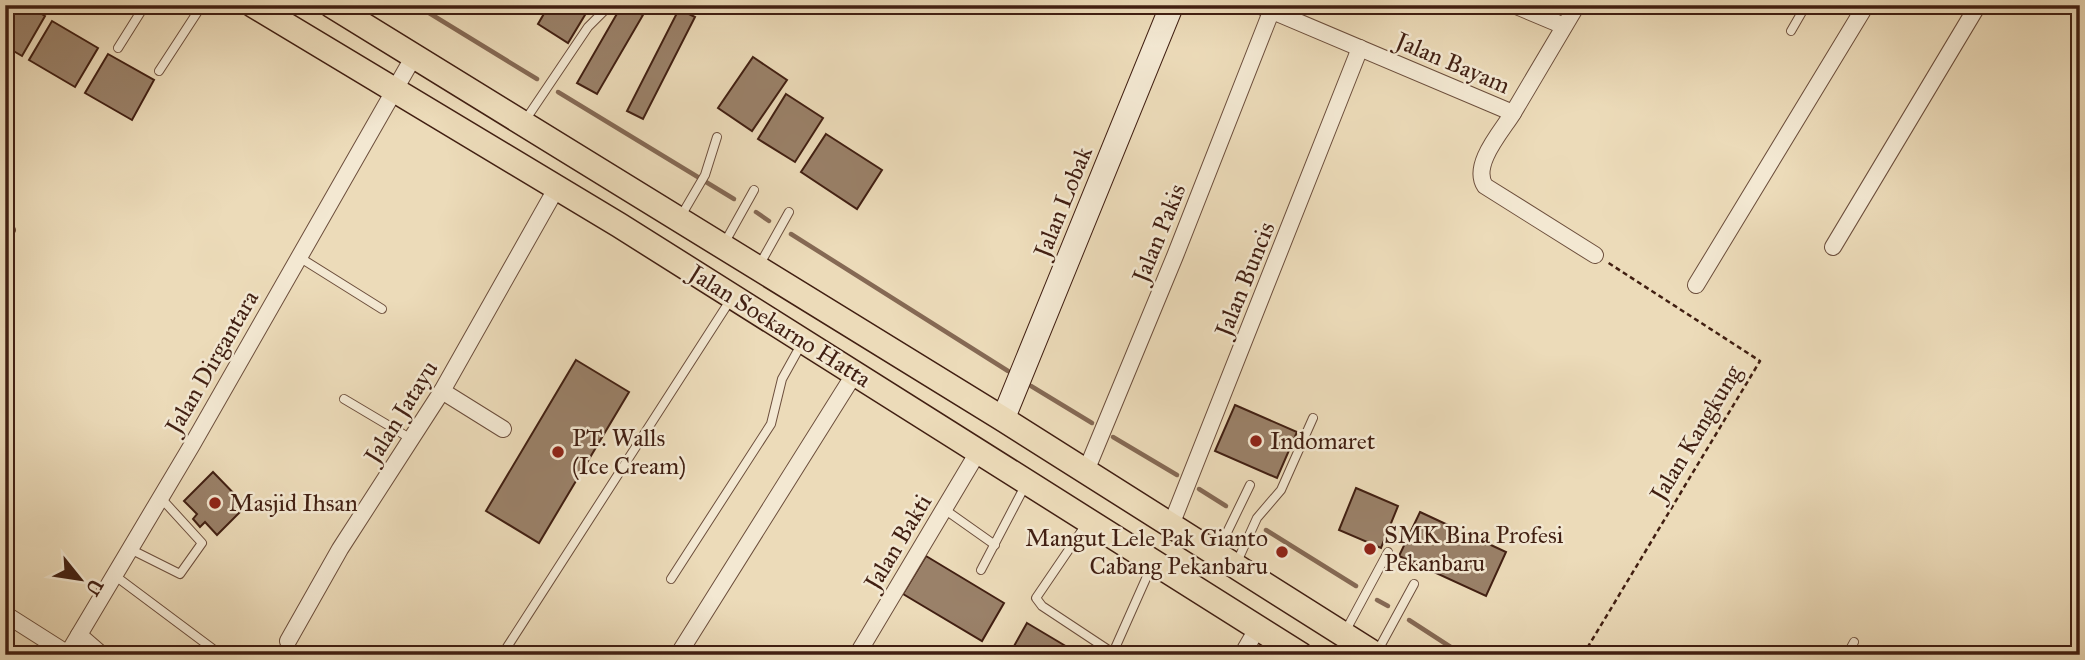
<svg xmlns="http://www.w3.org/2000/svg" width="2085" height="660" viewBox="0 0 2085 660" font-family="'IM FELL Great Primer',serif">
	<rect width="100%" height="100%" fill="#ecdbb9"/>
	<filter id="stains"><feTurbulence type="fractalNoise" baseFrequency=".00286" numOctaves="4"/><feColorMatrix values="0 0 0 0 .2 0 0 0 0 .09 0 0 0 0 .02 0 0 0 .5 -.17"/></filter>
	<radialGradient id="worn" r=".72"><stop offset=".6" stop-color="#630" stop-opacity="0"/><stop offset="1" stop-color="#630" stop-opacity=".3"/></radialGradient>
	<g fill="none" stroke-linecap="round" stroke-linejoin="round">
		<g stroke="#856954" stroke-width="4.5">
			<path d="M416,5L537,79"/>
			<path d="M558,92L734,199"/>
			<path d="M756,212L769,221"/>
			<path d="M791,234L1008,371"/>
			<path d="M1031,386L1092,423"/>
			<path d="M1113,437L1177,475"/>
			<path d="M1199,489L1226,506"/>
			<path d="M1266,530L1356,586"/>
			<path d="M1377,600L1388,606"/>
			<path d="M1409,620L1463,655"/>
		</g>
	</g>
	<g fill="#9a8169" stroke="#411f12" stroke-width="2">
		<path d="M5,5H26L45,16L22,56L5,46Z"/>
		<path d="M549,5H591L568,43L538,24Z"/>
		<path d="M622,5L643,15L597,94L577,83Z"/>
		<path d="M679,9L695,17L643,119L627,111Z"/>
		<path d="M52,21L98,48L75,87L29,60Z"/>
		<path d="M108,54L154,80L132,120L85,93Z"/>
		<path d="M753,57L787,80L752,131L718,108Z"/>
		<path d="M786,94L823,118L795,162L758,139Z"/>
		<path d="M826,134L882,170L857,209L801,172Z"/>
		<path d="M576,360L629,392L539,543L486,511Z"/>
		<path d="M1235,405L1297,432L1277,478L1215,451Z"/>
		<path d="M213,472L246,506L217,535L205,522L200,527L193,519L197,514L184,501Z"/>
		<path d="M1356,488L1398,506L1381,548L1339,530Z"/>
		<path d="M1420,512L1506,552L1486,596L1399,556Z"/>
		<path d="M926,556L1004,603L982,641L903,594Z"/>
		<path d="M1027,623L1069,648L1065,655H1009Z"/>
	</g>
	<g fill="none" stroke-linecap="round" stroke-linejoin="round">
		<g stroke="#6c4e3c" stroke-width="10">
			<g id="lane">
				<path d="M1791,31L1806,5"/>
				<path d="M118,48L145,5"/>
				<path d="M159,71L202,5"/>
				<path d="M524,122L588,27L610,5"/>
				<path d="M681,216L705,175L717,137"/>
				<path d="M5,220L11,230L5,239"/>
				<path d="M725,242L754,190"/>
				<path d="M299,257L382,309"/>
				<path d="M760,264L789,212"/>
				<path d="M344,399L413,440"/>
				<path d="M944,509L995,545"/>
				<path d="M1087,523L1036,598L1042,606L1113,653"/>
				<path d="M130,549L180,574L202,543L160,497"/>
				<path d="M1218,551L1250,485"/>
				<path d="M1237,562L1257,518L1281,490L1313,418"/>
				<path d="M981,570L1026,484"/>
				<path d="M114,575L221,655"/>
				<path d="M671,579L771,424L782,379L802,343"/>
				<path d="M1345,632L1388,552"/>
				<path d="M1377,652L1414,584"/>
				<path d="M279,655L288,641"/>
				<path d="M502,655L731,299"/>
				<path d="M1112,655L1152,565"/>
				<path d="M1847,655L1854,642"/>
			</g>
		</g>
		<g stroke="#6c4e3c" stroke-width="18">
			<g id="street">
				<path d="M1258,5L1513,113C1502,131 1471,165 1485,186L1595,255"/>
				<path d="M1514,5L1564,26"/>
				<path d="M1513,113L1577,5"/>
				<path d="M1833,247L1978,5"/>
				<path d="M1696,285L1866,5"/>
				<path d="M442,391L503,429"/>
				<path d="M1086,471L1175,256L1271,12"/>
				<path d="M1171,525L1360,48"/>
				<path d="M5,614L68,654"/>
				<path d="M79,635L102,655"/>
				<path d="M288,641L340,549L442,391L556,189"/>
				<path d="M67,655L192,445L414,56"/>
				<path d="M678,655L855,373"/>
				<path d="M857,655L978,452"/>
				<path d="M1242,655L1257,629"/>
			</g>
		</g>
		<g stroke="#411f12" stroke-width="25">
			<path id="secondary" d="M1003,419L1172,5"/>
		</g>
		<g stroke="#411f12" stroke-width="27">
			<g id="primary">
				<path d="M253,5L619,225L1301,655"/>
				<path d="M331,5L1003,419L1376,655"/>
			</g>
		</g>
		<path stroke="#411f12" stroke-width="2.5" stroke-dasharray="5 3.5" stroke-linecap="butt" d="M1583,655L1760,361L1607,262"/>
		<use href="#lane" stroke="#f3e8d2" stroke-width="8"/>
		<use href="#street" stroke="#f3e8d2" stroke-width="16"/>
		<use href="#secondary" stroke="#f3e8d2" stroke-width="23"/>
		<use href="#primary" stroke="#ecdbb9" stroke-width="24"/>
	</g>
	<g fill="#8f2418" stroke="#f3e8d2" stroke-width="2.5">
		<circle cx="1256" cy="441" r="7"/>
		<circle cx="558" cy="452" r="7"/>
		<circle cx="215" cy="503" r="7"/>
		<circle cx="1370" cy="549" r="7"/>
		<circle cx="1282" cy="552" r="7"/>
	</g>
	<g text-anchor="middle" stroke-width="5" stroke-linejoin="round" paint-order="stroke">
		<g font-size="24" fill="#411f12" stroke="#f3e8d2">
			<text transform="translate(1453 63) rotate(23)" y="8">Jalan Bayam</text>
			<text transform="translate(1063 202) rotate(-68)" y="8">Jalan Lobak</text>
			<text transform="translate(1159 233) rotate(-68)" y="8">Jalan Pakis</text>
			<text transform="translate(1245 279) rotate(-68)" y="8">Jalan Buncis</text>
			<text transform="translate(780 326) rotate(32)" y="8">Jalan Soekarno Hatta</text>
			<text transform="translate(212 362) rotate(-60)" y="8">Jalan Dirgantara</text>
			<text transform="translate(401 412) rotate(-58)" y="8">Jalan Jatayu</text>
			<text transform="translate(1696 433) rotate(-59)" y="8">Jalan Kangkung</text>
			<text transform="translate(898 542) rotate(-59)" y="8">Jalan Bakti</text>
		</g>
		<g font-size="24" fill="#411f12" stroke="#f3e8d2" text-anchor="start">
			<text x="572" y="446">PT. Walls<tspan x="572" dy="28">(Ice Cream)</tspan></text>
			<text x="1270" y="449">Indomaret</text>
			<text x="229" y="511">Masjid Ihsan</text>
			<text x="1384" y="543">SMK Bina Profesi<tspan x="1384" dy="28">Pekanbaru</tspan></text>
			<text x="1268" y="546" text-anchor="end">Mangut Lele Pak Gianto<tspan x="1268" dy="28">Cabang Pekanbaru</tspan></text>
		</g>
	</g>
	<rect width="2085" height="660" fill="none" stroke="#ecdbb9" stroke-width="28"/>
	<rect x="7" y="7" width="2071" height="646" fill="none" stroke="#411f12" stroke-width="3.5"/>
	<rect x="14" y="14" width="2057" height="632" fill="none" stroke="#411f12" stroke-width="2"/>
	<g transform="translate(80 579) rotate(120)" stroke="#f3e8d2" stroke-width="5" paint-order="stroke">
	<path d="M0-5L12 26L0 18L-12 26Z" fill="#411f12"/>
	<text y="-10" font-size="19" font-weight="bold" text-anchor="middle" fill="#411f12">U</text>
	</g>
	<rect width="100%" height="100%" filter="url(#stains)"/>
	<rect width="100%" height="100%" fill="url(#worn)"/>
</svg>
